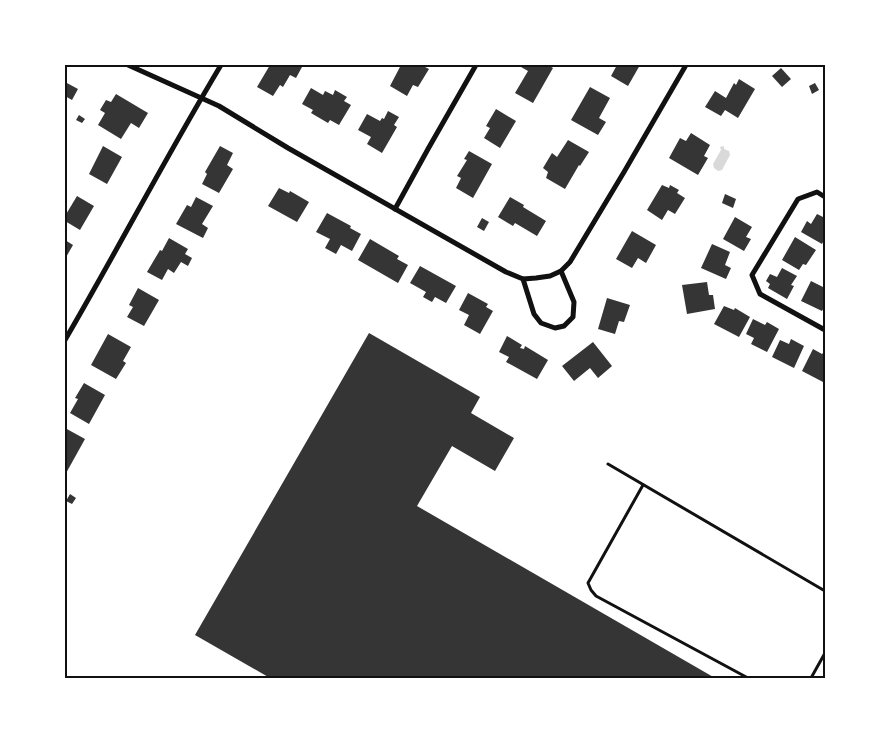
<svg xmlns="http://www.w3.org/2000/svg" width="890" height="743" viewBox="0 0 890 743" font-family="'IBM Plex Serif',serif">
	<rect width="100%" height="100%" fill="#fff"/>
	<path fill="#d9d9d9" d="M724,146V149L729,151L730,155L722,170L718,171L714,168L713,164L721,150L720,147Z"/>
	<g fill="#353535">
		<path d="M270,65H298L302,67L296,78L290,75L283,87L280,85L273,96L257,87Z"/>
		<path d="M401,65H421L429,69L418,87L413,85L407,96L390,86Z"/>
		<path d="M522,65H548L553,68L533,103L515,93L528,71L521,67Z"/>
		<path d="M617,65H640L628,86L611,76Z"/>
		<path d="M781,68L791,79L782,87L772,76Z"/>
		<path d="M739,79L755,89L738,118L725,110L721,116L705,107L715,91L726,98L734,83L736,85Z"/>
		<path d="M65,82L78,89L72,100L65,96Z"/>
		<path d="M815,83L819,90L812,94L809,86Z"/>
		<path d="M590,87L610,98L599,118L606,122L598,135L571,120Z"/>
		<path d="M311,88L323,95L325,91L333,95L335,90L347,97L344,101L351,105L339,125L330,120L328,123L311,113L313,110L302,104Z"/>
		<path d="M116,94L148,113L139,128L131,123L121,139L98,125L105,113L100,110L106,100L111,102Z"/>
		<path d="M496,109L516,121L500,148L484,138L490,128L486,126Z"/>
		<path d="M388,111L399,117L394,125L397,127L382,153L367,144L371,137L358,130L367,114L380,121L382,118L384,119Z"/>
		<path d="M79,115L85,119L82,123L76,120Z"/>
		<path d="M691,133L710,145L704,156L708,158L698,175L669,158L680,138L686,141Z"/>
		<path d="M568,140L589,152L580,166L579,165L565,189L546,178L548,172L543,168L552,153L557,157Z"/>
		<path d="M103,146L122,157L107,184L89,174Z"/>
		<path d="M220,146L233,153L227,165L233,169L219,193L202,184L207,174L205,172Z"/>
		<path d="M469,151L492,164L473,198L456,188L461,178L457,176L467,160L464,159Z"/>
		<path d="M662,185L669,188L670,185L679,190L677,193L685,198L675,214L668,210L662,220L647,210Z"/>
		<path d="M279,188L289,193L290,191L309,202L297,222L268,206Z"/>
		<path d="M725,194L736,199L733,208L722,203Z"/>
		<path d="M77,196L94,206L80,230L65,221V216Z"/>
		<path d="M196,197L213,206L202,224L208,228L203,238L176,224L187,205L191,207Z"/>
		<path d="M510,197L524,205L523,207L546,221L537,236L515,223L513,226L498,217Z"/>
		<path d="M327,213L351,226L350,228L361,234L352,251L341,245L336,254L325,248L330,239L316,232Z"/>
		<path d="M817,214L825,218V238L822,244L801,232L807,221L811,224Z"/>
		<path d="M735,217L752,227L746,237L751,239L744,251L723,239Z"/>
		<path d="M482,218L489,222L484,231L477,227Z"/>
		<path d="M632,231L656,245L646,263L638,258L632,268L616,259Z"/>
		<path d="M795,237L816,250L806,265L803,264L799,270L782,260Z"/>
		<path d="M169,238L188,249L185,254L192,258L188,266L181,262L174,273L168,269L162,280L147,272L160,250L162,251Z"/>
		<path d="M370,239L399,256L397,259L408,265L398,283L358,260Z"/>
		<path d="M65,240L73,245L65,259Z"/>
		<path d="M712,244L730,252L725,265L731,268L726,279L701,268Z"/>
		<path d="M420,266L456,286L446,303L435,297L432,302L423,297L426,292L410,283Z"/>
		<path d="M782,268L797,276L791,285L794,286L787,299L768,288L770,284L766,281L770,274L777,277Z"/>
		<path d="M811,281L825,288L823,293L825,294V306L822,311L801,301Z"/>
		<path d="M707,282L709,295H713L715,309L687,314L682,285Z"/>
		<path d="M138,288L159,300L144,326L127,317L133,307L129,305Z"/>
		<path d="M468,293L488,304L486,307L493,311L480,334L464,325L469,315L459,310Z"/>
		<path d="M607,298L630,305L624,322L619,321L615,334L598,329Z"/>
		<path d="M724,306L734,310L735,308L750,317L739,337L714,324Z"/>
		<path d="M753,319L765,325L767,322L779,329L767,352L751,344L754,338L746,334Z"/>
		<path d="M369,333L480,397L471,413L514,438L495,471L452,446L417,506L715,678H270L195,635Z"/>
		<path d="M108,334L131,347L123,361L126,363L116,379L91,365Z"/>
		<path d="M507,336L522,345L520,348L524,349L525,346L548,360L537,379L506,362L509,357L499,352Z"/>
		<path d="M791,339L804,346L794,368L772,357L780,340L789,344Z"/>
		<path d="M593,342L612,366L598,378L590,368L574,381L562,366Z"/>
		<path d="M813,349L822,354L823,353L825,354V378L823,382L802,371Z"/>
		<path d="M84,383L105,395L89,424L70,413L78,399L75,398Z"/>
		<path d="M65,428L85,439L65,475Z"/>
		<path d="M70,494L76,498L72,504L66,501Z"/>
	</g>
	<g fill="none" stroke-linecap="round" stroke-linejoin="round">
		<g stroke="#111" stroke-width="3">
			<path d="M608,464L825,591"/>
			<path d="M643,485L588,583L591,590L596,596L748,678"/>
			<path d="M811,678L825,653"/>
		</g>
		<g stroke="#111" stroke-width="5">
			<path d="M128,65L219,106L288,148L506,272L523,279L536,278L550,276L561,271L570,262L624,172L686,65"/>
			<path d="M825,197L817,192L798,199L752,275L760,294L825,330"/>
			<path d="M395,209L428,149L476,65"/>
			<path d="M523,279L534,314L541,323L555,328L564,326L573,317L574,302L561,271"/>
			<path d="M65,340C118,249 167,155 221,65"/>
		</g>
	</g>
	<rect width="890" height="743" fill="none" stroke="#ffffff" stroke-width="132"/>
	<rect x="66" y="66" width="758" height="611" fill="none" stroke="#111" stroke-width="2"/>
</svg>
